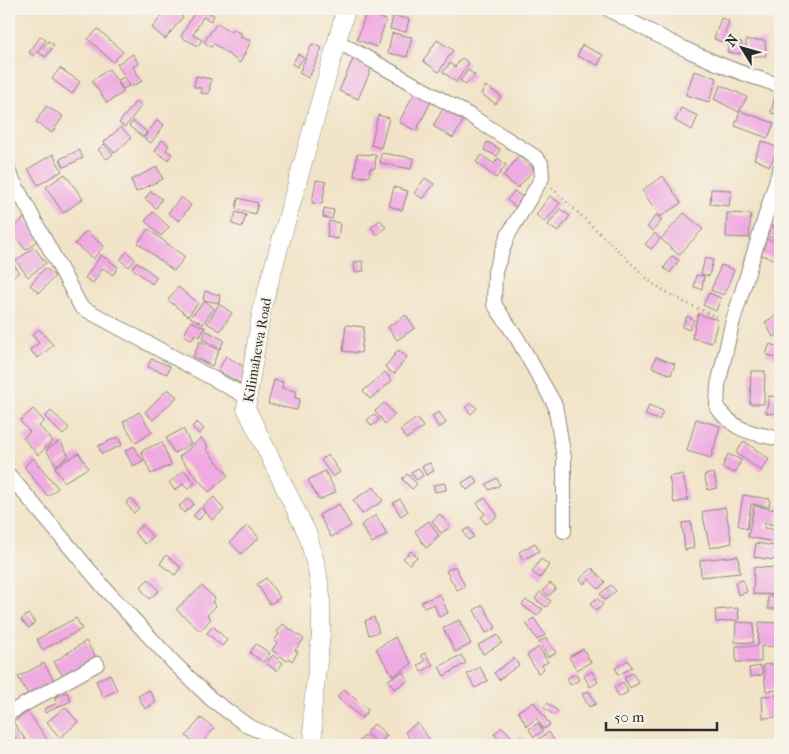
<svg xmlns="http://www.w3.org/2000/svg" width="789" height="754" viewBox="0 0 789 754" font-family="'IM FELL French Canon',serif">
	<rect width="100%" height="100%" fill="#f7f3e8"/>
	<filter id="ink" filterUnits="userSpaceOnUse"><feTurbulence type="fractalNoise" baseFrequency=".02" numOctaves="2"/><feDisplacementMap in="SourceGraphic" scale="10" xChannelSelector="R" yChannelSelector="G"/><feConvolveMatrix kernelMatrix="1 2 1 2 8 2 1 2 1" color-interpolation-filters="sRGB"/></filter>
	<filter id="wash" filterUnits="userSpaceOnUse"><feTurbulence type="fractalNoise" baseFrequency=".0096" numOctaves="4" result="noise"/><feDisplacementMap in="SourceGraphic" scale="20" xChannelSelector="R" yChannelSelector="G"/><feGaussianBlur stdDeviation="1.12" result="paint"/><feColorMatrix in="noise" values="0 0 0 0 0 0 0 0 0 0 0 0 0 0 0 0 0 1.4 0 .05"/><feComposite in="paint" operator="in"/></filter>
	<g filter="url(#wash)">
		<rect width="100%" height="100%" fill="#f1e3c7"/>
		<g id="blocks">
			<g fill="#efaae1">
				<path d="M167,9H173L183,17L165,39L152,28Z"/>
				<path d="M196,9H202L214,15L211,21L203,17L193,35L202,40L198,46L181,37Z"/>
				<path d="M366,13L386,20L377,47L357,40Z"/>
				<path d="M393,16L409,19L406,32L390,29Z"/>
				<path d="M721,18L729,21L722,42L714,39Z"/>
				<path d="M217,23L231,32L233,29L242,34L240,37L251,41L240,63L213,43L211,47L204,42Z"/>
				<path d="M98,29L123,52L113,62L88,39Z"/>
				<path d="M392,33L412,37L407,57L388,53Z"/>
				<path d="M41,36L46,40L34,56L29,52Z"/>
				<path d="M777,38H780V64L775,63Z"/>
				<path d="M729,39L742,42L740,54L727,52Z"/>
				<path d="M437,40L453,50L439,72L423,61Z"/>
				<path d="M746,40H765L766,56H746Z"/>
				<path d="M48,41L54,45L46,57L39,53Z"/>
				<path d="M312,44L322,48L309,78L299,73Z"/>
				<path d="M582,45L603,55L598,65L577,56Z"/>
				<path d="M133,54L139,64L133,67L142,81L131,87L117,64Z"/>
				<path d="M298,54L304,58L297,67L292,64Z"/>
				<path d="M354,57L373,65L358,99L339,91Z"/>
				<path d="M462,58L469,63L456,82L443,72L450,63L455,67Z"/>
				<path d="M60,68L80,82L72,94L52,79Z"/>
				<path d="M109,69L124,92L107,103L92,81Z"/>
				<path d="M468,70L475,75L466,85L460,80Z"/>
				<path d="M694,71L717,78L709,102L686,95Z"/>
				<path d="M196,76L211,79L209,94L201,93V88L194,87Z"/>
				<path d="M125,77L129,86L123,89L118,80Z"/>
				<path d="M721,85L747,97L739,112L714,99Z"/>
				<path d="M486,86L501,96L496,104L481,94Z"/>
				<path d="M776,90L780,91V115L771,113Z"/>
				<path d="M415,92L432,100L416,131L399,122Z"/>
				<path d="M136,101L142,105L125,127L119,123Z"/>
				<path d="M46,106L63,116L52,133L36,122Z"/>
				<path d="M444,107L465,118L453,138L433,126Z"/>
				<path d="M681,108L698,116L692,130L675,121Z"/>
				<path d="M740,111L774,123L768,138L735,126Z"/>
				<path d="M378,115L389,118L381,148L371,145Z"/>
				<path d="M157,120L164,125L151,143L144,138Z"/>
				<path d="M133,121L147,132L143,137L129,126Z"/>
				<path d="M121,127L131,138L115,153L104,142Z"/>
				<path d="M162,140L169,145L166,150L172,154L168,160L155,151Z"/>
				<path d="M762,141L778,148L770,166L754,159Z"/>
				<path d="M487,142L500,149L497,156L484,150Z"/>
				<path d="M104,144L113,154L107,159L98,150Z"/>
				<path d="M79,150L83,158L64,167L60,159Z"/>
				<path d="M381,153L413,158L411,169L380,163Z"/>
				<path d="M53,154L62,171L38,185L28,169Z"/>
				<path d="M357,154L376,155L375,168H370L369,177L354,176Z"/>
				<path d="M482,155L494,164L498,158L506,165L496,178L476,162Z"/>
				<path d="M519,156L534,169L518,188L503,176Z"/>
				<path d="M157,167L163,179L136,192L131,180Z"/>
				<path d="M65,174L83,199L63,213L46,187Z"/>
				<path d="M663,176L681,203L660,217L642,190Z"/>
				<path d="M425,178L434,184L423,199L414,193Z"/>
				<path d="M316,180L326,182L322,204L312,203Z"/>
				<path d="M394,187L408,191L402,210L389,206Z"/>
				<path d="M711,189L731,190L729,206L710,204Z"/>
				<path d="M151,191L162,199L156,208L145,199Z"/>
				<path d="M514,191L524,198L517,208L507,200Z"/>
				<path d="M550,196L560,203L545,222L536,215Z"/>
				<path d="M181,197L191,205L179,221L168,213Z"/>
				<path d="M238,198L258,203L255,214L236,209Z"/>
				<path d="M324,208L334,210L332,219L323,217Z"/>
				<path d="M560,209L570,216L558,232L548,225Z"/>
				<path d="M153,212L169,227L161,236L145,221Z"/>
				<path d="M236,212L246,215L242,227L232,224Z"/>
				<path d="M684,213L703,229L679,255L661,239Z"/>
				<path d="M727,213L751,214L749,238L726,237Z"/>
				<path d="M656,215L662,220L653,231L647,227Z"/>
				<path d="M24,218L41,237L26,250L10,230Z"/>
				<path d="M380,220L386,227L377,235L371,227Z"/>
				<path d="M329,221L340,223L338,239L327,237Z"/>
				<path d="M767,225L780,228V240L765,236Z"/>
				<path d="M148,229L185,257L174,271L138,243Z"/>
				<path d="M86,231L104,246L93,259L75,244Z"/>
				<path d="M655,233L660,239L651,249L645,244Z"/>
				<path d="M766,239L780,243V261L761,255Z"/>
				<path d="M34,247L46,263L28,277L16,261Z"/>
				<path d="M127,252L135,259L129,267L120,260Z"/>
				<path d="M101,255L118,267L113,275L103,268L93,283L85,278Z"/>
				<path d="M672,256L679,260L670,273L664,268Z"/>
				<path d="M705,258L713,260L709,276L701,274Z"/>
				<path d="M362,261L364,271L355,272L354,262Z"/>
				<path d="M12,262L19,272L9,280V265Z"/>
				<path d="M137,262L157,277L152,284L132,268Z"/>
				<path d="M721,265L734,270L724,295L711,290Z"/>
				<path d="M45,268L55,276L39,293L30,285Z"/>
				<path d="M696,275L704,276L702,289L694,287Z"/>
				<path d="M178,287L198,303L188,316L168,300Z"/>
				<path d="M205,291L220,295L219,303L203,300Z"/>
				<path d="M709,293L721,298L716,311L703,305Z"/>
				<path d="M205,301L214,308L203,324L190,317Z"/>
				<path d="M219,304L232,313L220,331L207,323Z"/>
				<path d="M698,314L718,320L712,343L692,338Z"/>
				<path d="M406,315L415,328L397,340L388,327Z"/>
				<path d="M687,316L694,320L689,330L682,327Z"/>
				<path d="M775,316L780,325V333L773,337L765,322Z"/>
				<path d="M191,321L205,328L200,337L195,334L192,340L184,335Z"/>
				<path d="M346,325L364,327L361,353L343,351Z"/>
				<path d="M39,329L53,345L38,358L30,350L39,343L32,335Z"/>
				<path d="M207,331L224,340L220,349L202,339Z"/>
				<path d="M200,341L219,350L212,366L193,357Z"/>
				<path d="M770,344L780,348V360L766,354Z"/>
				<path d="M398,350L407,357L394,374L385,367Z"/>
				<path d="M226,356L249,370L242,384L218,371Z"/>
				<path d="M656,357L675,364L671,375L652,367Z"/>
				<path d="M151,359L170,366L167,374L148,367Z"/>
				<path d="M751,371H765L764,404H750Z"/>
				<path d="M385,372L392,381L370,399L363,391Z"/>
				<path d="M274,380L283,382L282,388L296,391L295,398L300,399L297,410L268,404Z"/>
				<path d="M168,389L177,397L153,420L145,412Z"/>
				<path d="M769,396L777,397L774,414L766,413Z"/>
				<path d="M471,402L477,408L471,414L465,408Z"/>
				<path d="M384,403L395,415L385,424L375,411Z"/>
				<path d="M649,405L663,411L659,420L645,415Z"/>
				<path d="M33,409L44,421L39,426L53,441L38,455L23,438L30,432L20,421Z"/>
				<path d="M51,411L69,428L63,435L45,417Z"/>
				<path d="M139,412L152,432L136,443L123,422Z"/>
				<path d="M439,412L446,423L439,428L432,416Z"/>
				<path d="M374,414L379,420L372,426L367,420Z"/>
				<path d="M417,418L423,427L406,439L400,430Z"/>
				<path d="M696,419L720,426L711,458L687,451Z"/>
				<path d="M197,422L204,429L199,434L192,427Z"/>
				<path d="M183,429L191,444L174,453L166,438Z"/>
				<path d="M118,437L122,445L102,454L98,446Z"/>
				<path d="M201,438L208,447L206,449L228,475L209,492L179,457Z"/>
				<path d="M60,441L69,456L56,465L46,450Z"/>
				<path d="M744,441L769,459L761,471L736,453Z"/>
				<path d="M162,442L171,465L151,474L141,451Z"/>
				<path d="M134,446L143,461L133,466L125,451Z"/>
				<path d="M79,453L88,468L64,482L55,467Z"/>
				<path d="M728,454L741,460L735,473L722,468Z"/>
				<path d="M328,455L340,472L333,477L321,460Z"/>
				<path d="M33,458L58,488L48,496L24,467Z"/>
				<path d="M430,463L434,471L426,475L422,466Z"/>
				<path d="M418,468L423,476L416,480L411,472Z"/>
				<path d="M184,470L195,483L188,489L183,484L175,490L169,483Z"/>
				<path d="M325,471L336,492L319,500L308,480Z"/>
				<path d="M714,473L717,488L708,490L704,475Z"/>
				<path d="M407,474L417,484L412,489L402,479Z"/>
				<path d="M683,474L688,500L674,503L669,477Z"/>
				<path d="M473,476L478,483L467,490L462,483Z"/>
				<path d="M497,478L500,485L489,490L486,484Z"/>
				<path d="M445,483L446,490L435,492L433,485Z"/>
				<path d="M374,487L383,501L362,514L353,500Z"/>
				<path d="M743,495L770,499L769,507L751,504L747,529L738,525Z"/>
				<path d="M214,497L224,510L212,520L202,507Z"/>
				<path d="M131,498L139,508L134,513L126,503Z"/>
				<path d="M189,498L194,504L184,513L179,506Z"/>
				<path d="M485,498L498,516L486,524L481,517L485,514L477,503Z"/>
				<path d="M400,499L408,511L401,516L393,503Z"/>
				<path d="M339,504L351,526L331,537L319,515Z"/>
				<path d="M754,506L777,510V506H780L776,525L765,523L764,528L778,530L780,526V558L775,557V560L754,557L756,543L774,546L775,542L748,537Z"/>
				<path d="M725,507L732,543L710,548L702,512Z"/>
				<path d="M200,508L205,512L199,520L193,516Z"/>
				<path d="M440,514L450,527L441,533L432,521Z"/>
				<path d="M376,515L387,534L372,543L361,525Z"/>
				<path d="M429,521L439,536L434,539L435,541L426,548L415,531Z"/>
				<path d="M691,522L694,548L685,550L682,523Z"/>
				<path d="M142,525L153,537L145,544L134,532Z"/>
				<path d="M248,525L259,538L241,554L230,542Z"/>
				<path d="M469,528L474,537L468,540L463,531Z"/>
				<path d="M535,543L539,551L523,560L519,552Z"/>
				<path d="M411,551L417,557L409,564L403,558Z"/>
				<path d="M166,555L181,567L175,575L160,564Z"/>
				<path d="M738,556L740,573L701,577L700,560Z"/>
				<path d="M541,559L549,565L540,578L532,572Z"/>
				<path d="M455,566L465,586L457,590L446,571Z"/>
				<path d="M754,567L780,568V595L753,594Z"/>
				<path d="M592,568L605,582L598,589L589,579L584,584L580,579Z"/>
				<path d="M266,578L280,598L270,604L257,584Z"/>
				<path d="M149,579L159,591L149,599L140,587Z"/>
				<path d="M743,580L747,592L738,595L735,582Z"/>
				<path d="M550,583L556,588L549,596L543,591Z"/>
				<path d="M611,585L616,591L605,600L600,594Z"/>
				<path d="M202,586L215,598L212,602L216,606L207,615L211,619L200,631L176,609Z"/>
				<path d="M540,592L551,601L546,607L535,599Z"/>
				<path d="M440,594L448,613L439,617L434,604L424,608L421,602Z"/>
				<rect x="768" y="597" width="12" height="12"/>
				<path d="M597,598L603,605L596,611L590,604Z"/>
				<path d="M526,600L543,609L537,616L522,605Z"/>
				<path d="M483,605L496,628L486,633L474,610Z"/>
				<path d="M738,608L739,620L716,622L715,610Z"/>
				<path d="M28,614L35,622L29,628L21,620Z"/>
				<path d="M374,617L379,632L369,635L365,621Z"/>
				<path d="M76,618L82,629L42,650L37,639Z"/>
				<path d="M534,618L545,635L537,640L526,623Z"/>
				<path d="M459,620L471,644L455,652L443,628Z"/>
				<path d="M736,622L754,623L753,643L735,642Z"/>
				<path d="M759,622L780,623V647L761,646V662H736V646H758Z"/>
				<path d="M283,624L304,639L295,650L298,652L292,661L289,658L287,661L272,650L277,643L274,641L279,634L277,632Z"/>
				<path d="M213,626L227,640L222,646L207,633Z"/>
				<path d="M498,635L502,643L483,654L478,645Z"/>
				<path d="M395,637L412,664L393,676L376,649Z"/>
				<path d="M546,638L556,653L548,657L539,642Z"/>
				<path d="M86,641L97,659L65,679L54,662Z"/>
				<path d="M256,644L270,653L263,662L250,653Z"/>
				<path d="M539,647L548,662L542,665L544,669L538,673L527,655Z"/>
				<path d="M583,649L591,662L577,670L569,657Z"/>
				<path d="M425,653L433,665L421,672L418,665L425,661L421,655Z"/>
				<path d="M273,655L283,663L277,671L266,663Z"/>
				<path d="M461,655L466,663L444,676L439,667Z"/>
				<path d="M514,658L519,665L499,680L494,673Z"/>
				<path d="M628,660L632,667L619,675L615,668Z"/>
				<path d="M44,663L56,684L30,698L18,677Z"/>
				<path d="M780,663V690L766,691L763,665Z"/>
				<path d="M761,666L762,675L750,677L749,668Z"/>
				<path d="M480,667L488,681L475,688L467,674Z"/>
				<path d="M592,671L598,682L590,687L584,676Z"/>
				<path d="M403,672L408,681L394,689L388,680Z"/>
				<path d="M632,673L639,683L630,688L624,678Z"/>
				<path d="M110,674L117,690L103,697L96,681Z"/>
				<path d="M576,674L579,680L570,685L567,678Z"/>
				<path d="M623,682L628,692L619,697L614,687Z"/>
				<path d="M344,689L368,710L362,718L337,697Z"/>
				<path d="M149,690L156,702L145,709L138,696Z"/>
				<path d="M589,691L596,704L589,707L582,694Z"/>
				<path d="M67,692L71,701L45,713L44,709L57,703L54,698Z"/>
				<path d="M780,695V717L763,718L762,696Z"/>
				<path d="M534,702L550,725L544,729L536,718L527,726L518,711Z"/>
				<path d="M547,703L558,711L554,715L544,708Z"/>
				<path d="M65,707L78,722L60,738L47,722Z"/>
				<path d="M28,712L51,745H29L13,722Z"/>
				<path d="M201,718L214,728L201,745H197L186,736Z"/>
				<path d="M417,723L431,741L425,745H415L405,732Z"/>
				<path d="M538,723L543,731L534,737L529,729Z"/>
				<path d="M374,724L387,735L379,744L366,733Z"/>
				<path d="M502,727L512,737L504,745L494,734Z"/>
				<path d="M11,730L19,745H9V731Z"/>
				<path d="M549,732L557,745H539L536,741Z"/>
				<path d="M365,735L377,745L357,744Z"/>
				<path d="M521,737L529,745H513Z"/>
			</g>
		</g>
	</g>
	<g filter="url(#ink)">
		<use href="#blocks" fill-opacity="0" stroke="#8e8779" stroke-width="1"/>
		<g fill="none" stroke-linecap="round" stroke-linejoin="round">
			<g stroke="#8e8779" stroke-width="16">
				<g id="minor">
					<path d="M608,9C663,39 720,69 780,85"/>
					<path d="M337,41L469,115L534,156L541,163L542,178L508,235L495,271L494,304L517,338L555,405L564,458V531"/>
					<path d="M780,169L732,324L718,385L717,408C738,433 750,432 780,439"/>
					<path d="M9,173L81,307L249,398"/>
					<path d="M9,475L107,591L174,663L211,699L248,726L292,745"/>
					<path d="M9,713L97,664"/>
				</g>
			</g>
			<g stroke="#8e8779" stroke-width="19">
				<path id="tertiary" d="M314,745L312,713L321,635V596L317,570L308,535L246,408L262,308L346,9"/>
			</g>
			<path stroke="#8e8779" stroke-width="2.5" stroke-dasharray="1 4" stroke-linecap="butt" d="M552,188L653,284L684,302L719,318"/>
			<use href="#minor" stroke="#fff" stroke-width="14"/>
			<use href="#tertiary" stroke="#fff" stroke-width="18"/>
		</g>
	</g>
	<g text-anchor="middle" stroke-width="4" stroke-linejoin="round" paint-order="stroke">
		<g font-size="14" fill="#2b2b2b" stroke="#f7f3e8">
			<text transform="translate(257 350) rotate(-80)" y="5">Kilimahewa Road</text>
		</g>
	</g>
	<rect width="789" height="754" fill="none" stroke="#f7f3e8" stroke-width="30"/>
	<g transform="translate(742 48) rotate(307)" stroke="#f7f3e8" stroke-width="4" paint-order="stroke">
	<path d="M0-4L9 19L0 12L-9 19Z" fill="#2b2b2b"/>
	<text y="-8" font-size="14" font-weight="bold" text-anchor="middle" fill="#2b2b2b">N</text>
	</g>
	<path d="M606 722v8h111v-8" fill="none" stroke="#2b2b2b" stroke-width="2.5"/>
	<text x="614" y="722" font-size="15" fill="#2b2b2b" stroke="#f7f3e8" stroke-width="4" paint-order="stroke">50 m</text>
</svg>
